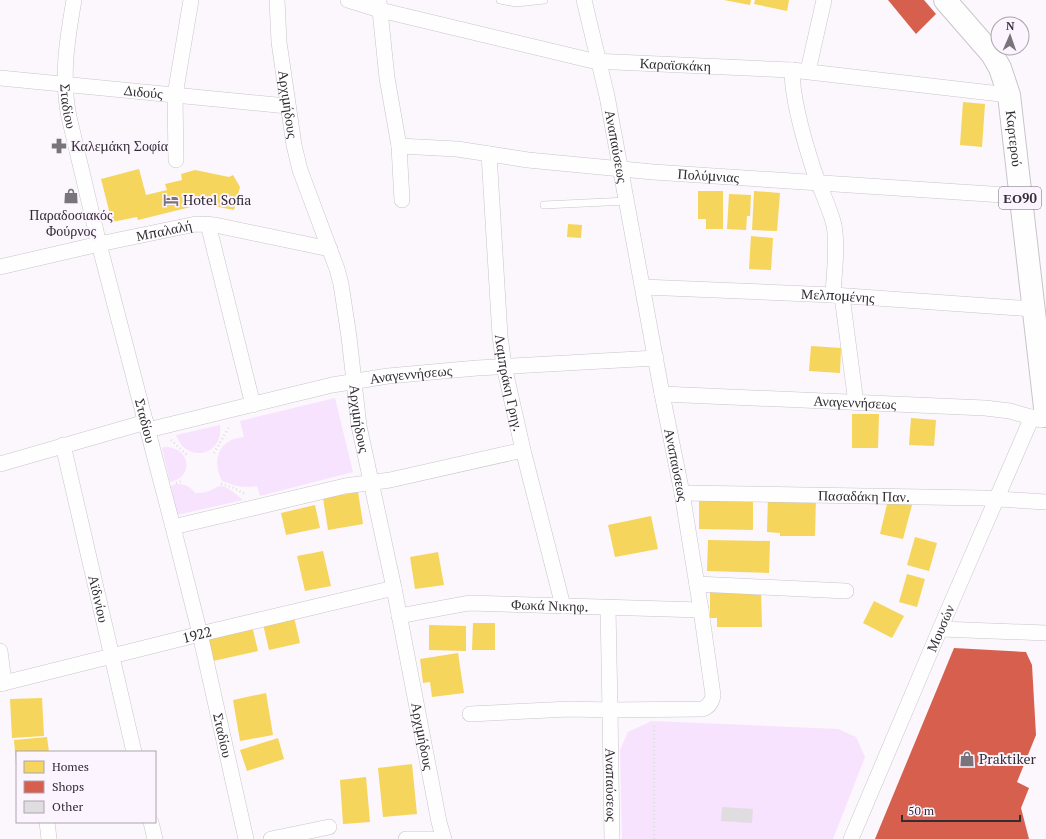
<svg xmlns="http://www.w3.org/2000/svg" width="1046" height="839" viewBox="0 0 1046 839" font-family="'PT Serif',serif">
	<rect width="100%" height="100%" fill="#fbf7fc"/>
	<g fill="#f7e3fd">
		<path d="M335,398L353,472L260,496L257,486C243,488 236,486 222,481C214,466 215,447 232,440C236,438 240,438 244,437L240,421Z"/>
		<path d="M220,425C224,456 186,464 176,435Z"/>
		<path d="M165,447C190,447 195,477 170,482L162,448Z"/>
		<path d="M176,484C185,484 190,486 195,493C206,493 208,492 217,487C226,483 236,495 243,500L177,515L171,486Z"/>
		<path d="M652,721L838,729L856,737L865,757L833,839H622L620,750L628,732Z"/>
	</g>
	<g fill="#f6d55c">
		<path d="M724,0H751L750,5Z"/>
		<path d="M755,0H789L787,11L754,4Z"/>
		<path d="M963,102L985,104L982,147L960,145Z"/>
		<path d="M139,169L146,195L167,190L165,184L182,180L181,174L195,170L229,177L233,175L240,187L234,210L203,204L138,220L137,217L112,222L101,179Z"/>
		<path d="M698,191H723V229H706V219H698Z"/>
		<path d="M754,191L780,193L777,231L752,230Z"/>
		<path d="M729,194L751,195L750,216H747L746,230L727,229Z"/>
		<path d="M568,224L582,225L581,238L567,237Z"/>
		<path d="M751,236L773,238L771,270L749,269Z"/>
		<path d="M811,346L841,348L840,373L809,371Z"/>
		<path d="M852,414H879L878,448H852Z"/>
		<path d="M911,418L936,420L934,446L909,445Z"/>
		<path d="M358,492L363,524L328,530L323,498Z"/>
		<path d="M768,496L816,498L815,536H780V533L767,532Z"/>
		<path d="M699,498L753,499V530L699,529Z"/>
		<path d="M888,500L912,505L903,539L880,534Z"/>
		<path d="M315,505L320,528L286,535L281,513Z"/>
		<path d="M651,516L658,549L615,557L608,525Z"/>
		<path d="M915,537L937,543L929,571L907,565Z"/>
		<path d="M708,540L770,541L769,573L707,571Z"/>
		<path d="M323,551L331,586L305,591L297,556Z"/>
		<path d="M438,552L444,585L415,589L410,557Z"/>
		<path d="M907,574L925,579L917,607L899,602Z"/>
		<path d="M710,590H761L762,627H717V618H710Z"/>
		<path d="M874,601L904,616L892,638L863,623Z"/>
		<path d="M294,617L300,643L269,650L263,624Z"/>
		<path d="M473,623H495V650H472Z"/>
		<path d="M429,625L466,626V651L429,650Z"/>
		<path d="M252,626L258,651L213,661L207,635Z"/>
		<path d="M458,653L464,693L432,697L430,682L423,683L420,659Z"/>
		<path d="M266,693L273,735L240,741L233,700Z"/>
		<path d="M42,698L44,736L12,738L10,699Z"/>
		<path d="M47,737L49,752H17V764H16L14,740Z"/>
		<path d="M278,738L284,759L247,771L240,750Z"/>
		<path d="M412,764L417,814L383,817L378,768Z"/>
		<path d="M366,777L370,822L343,824L340,780Z"/>
	</g>
	<g fill="#d6604d">
		<path d="M888,0H924L936,14L916,34Z"/>
		<path d="M954,648L1026,652L1032,665L1036,735L1017,782L1029,788L1021,808L1029,839H875Z"/>
	</g>
	<path fill="#e0dde1" d="M722,807L753,809L752,823L721,821Z"/>
	<g fill="none" stroke-linecap="round" stroke-linejoin="round">
		<g stroke="#c8c5c9" stroke-width="8">
			<g id="service">
				<path d="M500,0L516,3L544,0"/>
				<path d="M544,205L627,201"/>
			</g>
		</g>
		<g stroke="#c8c5c9" stroke-width="16">
			<g id="minor">
				<path id="s1" d="M74,0C67,40 61,77 69,117L99,244L173,527L200,634L246,839"/>
				<path id="s2" d="M277,0L279,42L294,145L300,170L337,269L341,284L349,337L359,426L394,588L439,822L444,839"/>
				<path id="s3" d="M348,0L380,10L593,61L792,70L1009,95"/>
				<path id="s4" d="M584,0L607,96L662,394L682,493L701,610L713,695C712,702 709,707 702,709L610,710L612,839"/>
				<path d="M379,1L387,78L399,146L402,200"/>
				<path d="M792,70C792,99 804,140 813,168C819,187 829,205 834,225C838,248 834,272 833,295"/>
				<path d="M808,71L824,0"/>
				<path id="s5" d="M0,78L287,106"/>
				<path id="s6" d="M399,146L457,149L528,160L653,172L1020,196"/>
				<path id="s7" d="M489,154L500,336L504,366L523,450L563,606"/>
				<path d="M176,160L175,95L191,0"/>
				<path d="M208,224L253,405"/>
				<path id="s8" d="M0,267L99,244L196,224L215,225L330,249"/>
				<path id="s9" d="M643,287L833,295L1033,309"/>
				<path d="M842,296L856,403"/>
				<path id="s10" d="M662,394L985,408L1010,411L1041,420"/>
				<path id="s11" d="M148,430L332,385L388,376L477,368L656,358"/>
				<path id="s12" d="M63,445L134,752"/>
				<path d="M0,464L146,422"/>
				<path id="s13" d="M682,493L982,498L1046,502"/>
				<path d="M173,527L345,486L390,480L523,450"/>
				<path d="M697,584L846,591"/>
				<path id="s14" d="M399,616L469,603L701,610"/>
				<path d="M940,629L1046,633"/>
				<path d="M0,651L4,683"/>
				<path id="s15" d="M0,684L200,634L394,588"/>
				<path d="M470,714L570,709L610,710L608,608"/>
				<path d="M47,822L49,839"/>
				<path d="M151,822L155,839"/>
				<path d="M271,839L329,827"/>
				<path d="M406,839H432"/>
				<path id="s16" d="M851,839L940,629L1032,417"/>
			</g>
		</g>
		<g stroke="#c8c5c9" stroke-width="24">
			<g id="primary">
				<path id="s17" d="M945,0L992,54L1000,68L1009,95L1046,416"/>
			</g>
		</g>
		<g stroke="#e0dee1" stroke-width="2.5" stroke-dasharray="1 3" stroke-linecap="butt">
			<path d="M171,440L188,456"/>
			<path d="M214,453L230,425"/>
			<path d="M176,483L183,481"/>
			<path d="M221,484L232,487L245,494"/>
			<path d="M654,839V724"/>
		</g>
		<use href="#service" stroke="#fefeff" stroke-width="7"/>
		<use href="#minor" stroke="#fefeff" stroke-width="15"/>
		<use href="#primary" stroke="#fefeff" stroke-width="22"/>
	</g>
	<defs>
		<g id="pharmacy-bare" transform="scale(1.2)"><path d="M-2-6h4v4h4v4h-4v4h-4v-4h-4v-4h4Z" fill="#787479" stroke="#fcf4ff" stroke-width="2.5" paint-order="stroke"/></g>
		<g id="shop-bare" transform="scale(1.2)"><path d="M-5-2.5h2.3a2.7 3.5 0 0 1 5.4 0H5L5.5 6h-11ZM-1.5-2.5h3a1.5 2.3 0 0 0-3 0Z" fill="#787479" stroke="#fcf4ff" stroke-width="2.5" paint-order="stroke"/></g>
		<g id="hotel-bare" transform="scale(1.2)"><path d="M-6-4.5h1.5V1H6V5H4.5V3h-9V5H-6ZM-4 0a1.8 1.8 0 1 1 3.6 0ZM.5 0V-2.5h3Q6-2.5 6 0Z" fill="#787479" stroke="#fcf4ff" stroke-width="2.5" paint-order="stroke"/></g>
	</defs>
	<g fill-rule="evenodd">
		<use href="#pharmacy-bare" x="59" y="146"/>
		<use href="#shop-bare" x="71" y="196"/>
		<use href="#hotel-bare" x="171" y="200"/>
		<use href="#shop-bare" x="967" y="759"/>
	</g>
	<g text-anchor="middle" stroke-width="4" stroke-linejoin="round" paint-order="stroke">
		<rect fill="#fcf4ff" stroke="#6e6970" stroke-width="1" x="999" y="187" width="42" height="22" rx="3"/>
		<g font-size="13" font-weight="bold" fill="#312d32">
			<text x="1020" y="203">ΕΟ90</text>
		</g>
		<g font-size="14" fill="#312d32" stroke="#fcf4ff">
			<text dy="5" stroke="none"><textPath href="#s3" startOffset="335">Καραϊσκάκη</textPath></text>
			<text dy="5" stroke="none"><textPath href="#s5" startOffset="144">Διδούς</textPath></text>
			<text dy="5" stroke="none"><textPath href="#s2" startOffset="105">Αρχιμήδους</textPath></text>
			<text dy="5" stroke="none"><textPath href="#s1" startOffset="107">Σταδίου</textPath></text>
			<text dy="5" stroke="none"><textPath href="#s17" startOffset="160">Καρτερού</textPath></text>
			<text dy="5" stroke="none"><textPath href="#s4" startOffset="150">Αναπαύσεως</textPath></text>
			<text dy="5" stroke="none"><textPath href="#s6" startOffset="311">Πολύμνιας</textPath></text>
			<text dy="5" stroke="none"><textPath href="#s8" startOffset="168">Μπαλαλή</textPath></text>
			<text dy="5" stroke="none"><textPath href="#s9" startOffset="195">Μελπομένης</textPath></text>
			<text dy="5" stroke="none"><textPath href="#s11" startOffset="269">Αναγεννήσεως</textPath></text>
			<text dy="5" stroke="none"><textPath href="#s7" startOffset="230">Λαμπράκη Γρηγ.</textPath></text>
			<text dy="5" stroke="none"><textPath href="#s10" startOffset="193">Αναγεννήσεως</textPath></text>
			<text dy="5" stroke="none"><textPath href="#s2" startOffset="429">Αρχιμήδους</textPath></text>
			<text dy="5" stroke="none"><textPath href="#s1" startOffset="431">Σταδίου</textPath></text>
			<text dy="5" stroke="none"><textPath href="#s4" startOffset="474">Αναπαύσεως</textPath></text>
			<text dy="5" stroke="none"><textPath href="#s13" startOffset="182">Πασαδάκη Παν.</textPath></text>
			<text dy="5" stroke="none"><textPath href="#s12" startOffset="158">Αϊδινίου</textPath></text>
			<text dy="5" stroke="none"><textPath href="#s14" startOffset="152">Φωκά Νικηφ.</textPath></text>
			<text dy="5" stroke="none"><textPath href="#s16" startOffset="229">Μουσών</textPath></text>
			<text dy="5" stroke="none"><textPath href="#s15" startOffset="203">1922</textPath></text>
			<text dy="5" stroke="none"><textPath href="#s1" startOffset="755">Σταδίου</textPath></text>
			<text dy="5" stroke="none"><textPath href="#s2" startOffset="753">Αρχιμήδους</textPath></text>
			<text dy="5" stroke="none"><textPath href="#s4" startOffset="893">Αναπαύσεως</textPath></text>
		</g>
		<g font-size="14" fill="#312d32" stroke="#fcf4ff" text-anchor="start">
			<text x="71" y="151">Καλεμάκη Σοφία</text>
			<text x="183" y="205">Hotel Sofia</text>
			<text x="71" y="220" text-anchor="middle">Παραδοσιακός<tspan x="71" dy="16">Φούρνος</tspan></text>
			<text x="979" y="764">Praktiker</text>
		</g>
	</g>
	<rect x="16" y="751" width="140" height="72" fill="#fcf4ff" stroke="#aba4ad"/>
	<rect x="24" y="761" width="20" height="12" fill="#f6d55c" stroke="#aba4ad"/>
	<text x="52" y="771" font-size="12" fill="#312d32">Homes</text>
	<rect x="24" y="781" width="20" height="12" fill="#d6604d" stroke="#aba4ad"/>
	<text x="52" y="791" font-size="12" fill="#312d32">Shops</text>
	<rect x="24" y="801" width="20" height="12" fill="#e0dde1" stroke="#aba4ad"/>
	<text x="52" y="811" font-size="12" fill="#312d32">Other</text>
	<g transform="translate(1010 36) rotate(2)"><circle r="19" fill="#fcf4ff" stroke="#aba4ad"/>
	<path d="M0-3L7 15L0 10L-7 15Z" fill="#787479"/>
	<text y="-6" font-size="11" font-weight="bold" text-anchor="middle" fill="#312d32">N</text>
	</g>
	<path d="M902 815v6h118v-6" fill="none" stroke="#312d32" stroke-width="2"/>
	<text x="908" y="815" font-size="12" fill="#312d32" stroke="#fcf4ff" stroke-width="3" paint-order="stroke">50 m</text>
</svg>
